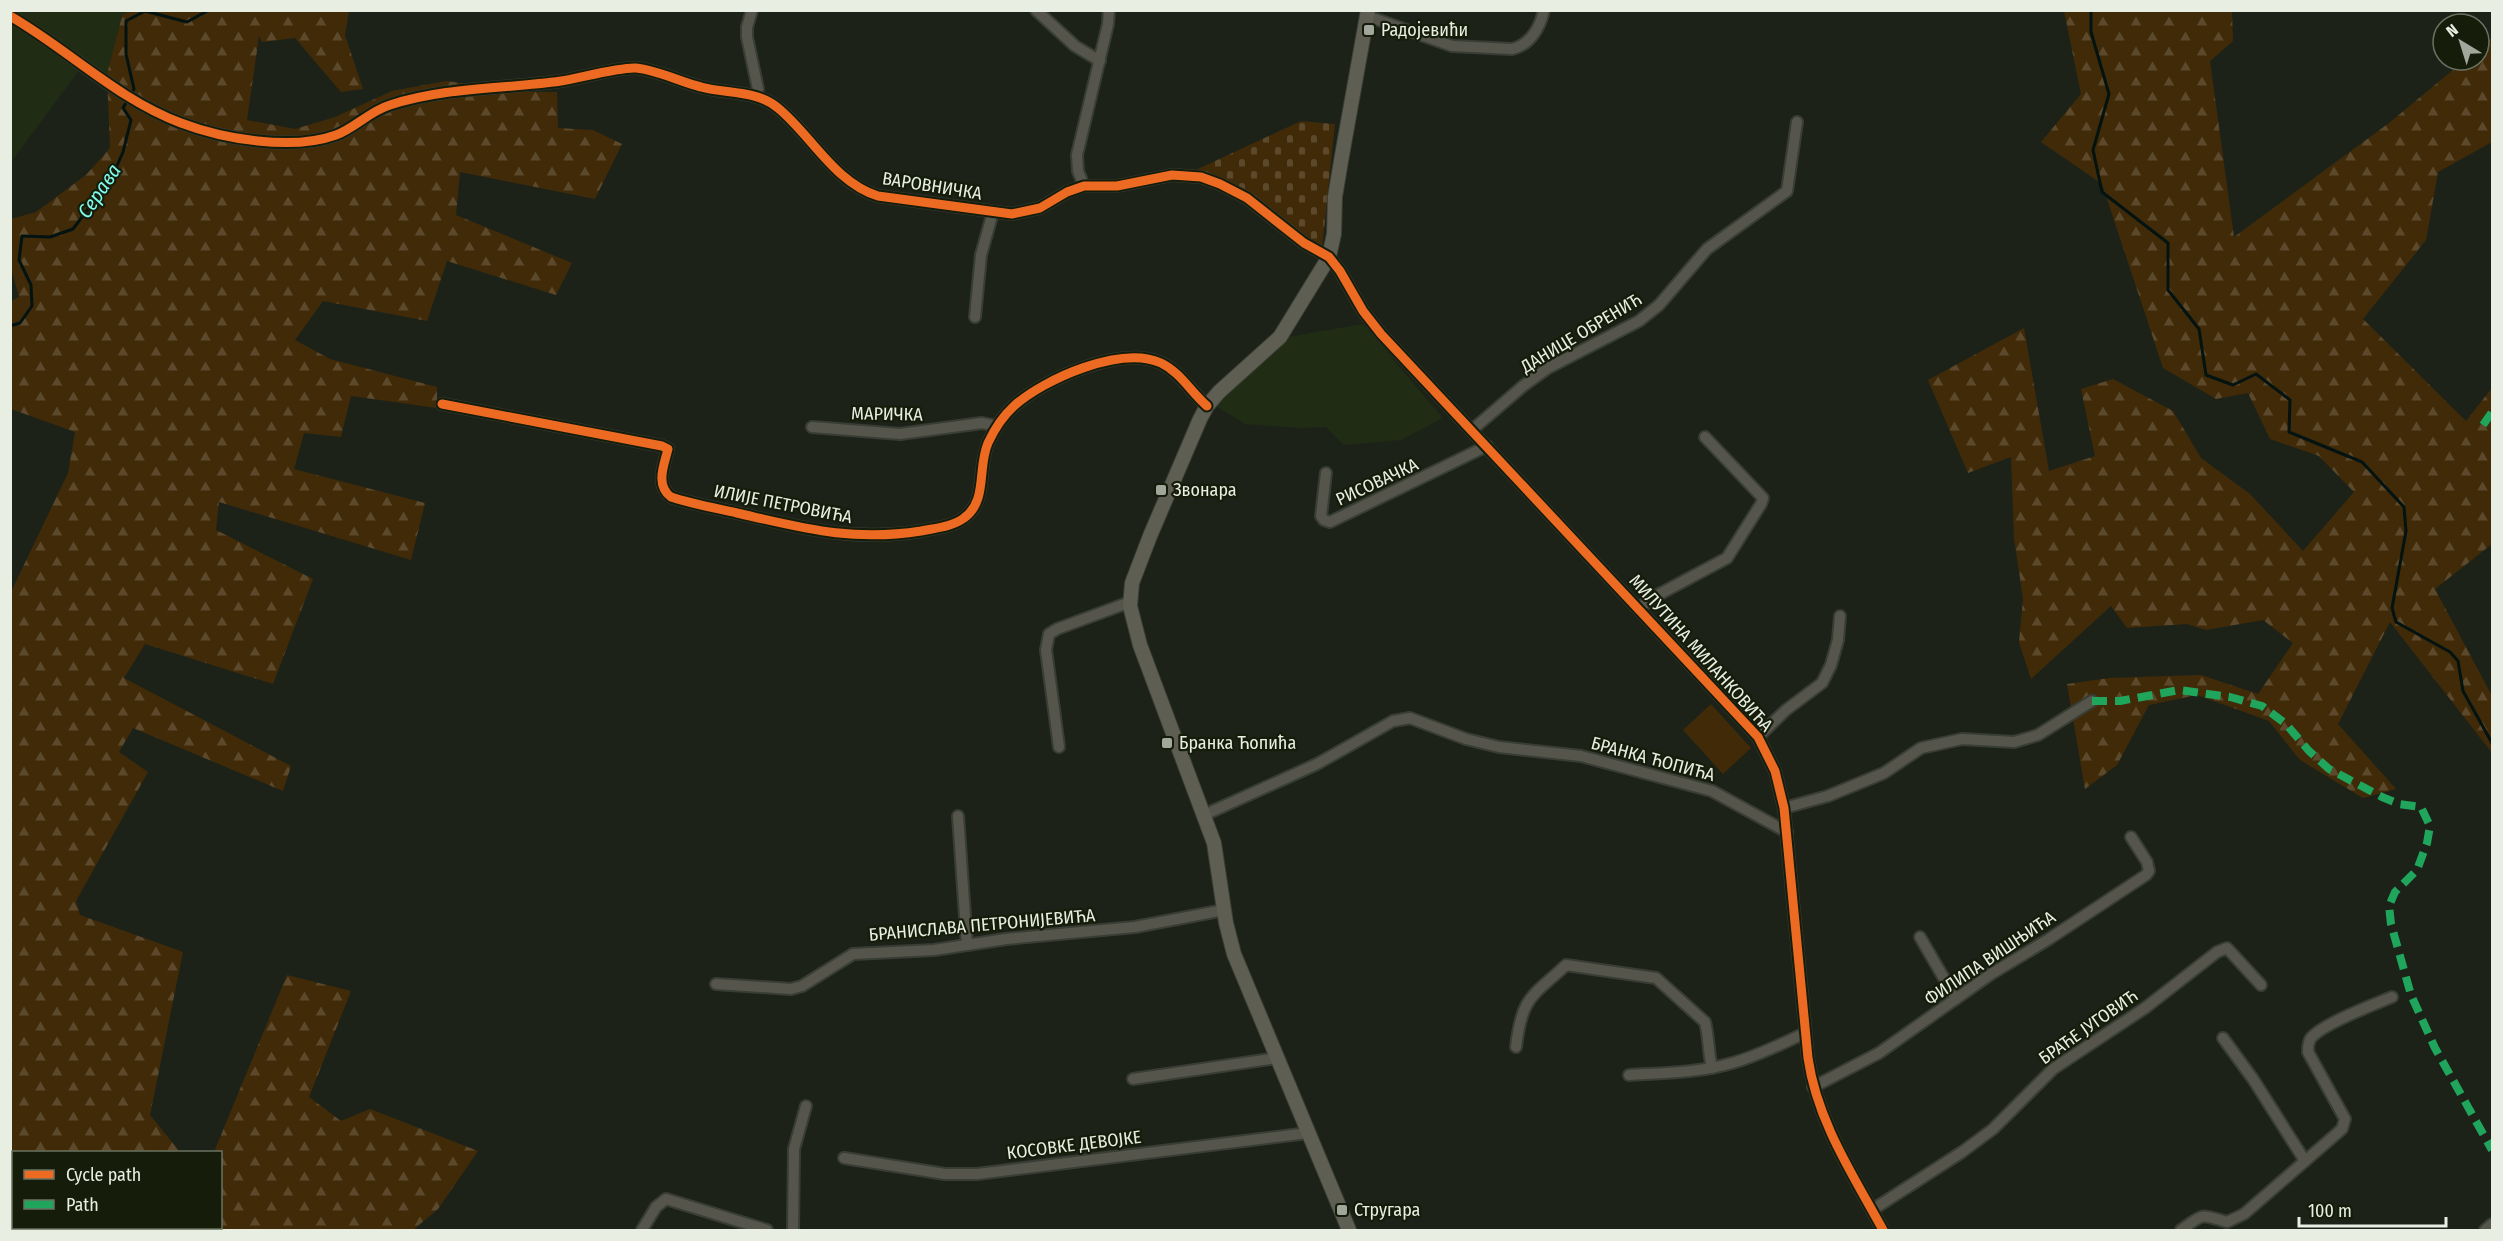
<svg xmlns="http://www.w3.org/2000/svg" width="2503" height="1241" viewBox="0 0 2503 1241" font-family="'Fira Sans Condensed',sans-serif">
	<defs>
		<pattern id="forest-firs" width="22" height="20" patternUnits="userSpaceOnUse" patternTransform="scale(1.5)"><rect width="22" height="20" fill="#402a08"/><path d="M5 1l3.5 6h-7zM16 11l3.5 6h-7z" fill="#5c492c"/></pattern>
		<pattern id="cemetery-stones" width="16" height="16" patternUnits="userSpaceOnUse" patternTransform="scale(1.5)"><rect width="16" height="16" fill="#402a08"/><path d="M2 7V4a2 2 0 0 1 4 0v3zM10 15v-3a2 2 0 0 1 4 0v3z" fill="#5c492c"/></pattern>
	</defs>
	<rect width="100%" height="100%" fill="#1d2218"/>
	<g fill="#212c14">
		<path d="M11,11H130L122,16L107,74L86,61L11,162Z"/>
		<path d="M1363,324L1443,418L1401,440L1344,445L1326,427L1300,428L1245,424L1216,406L1288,337Z"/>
	</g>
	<path fill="#402a08" d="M1711,704L1751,748L1723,774L1683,730Z"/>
	<g fill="url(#forest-firs)">
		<path d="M130,10L349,11L345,35L363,89L341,92L295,38L262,42L259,36L247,120L295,129L335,117L392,91L446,81L526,92H557L558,128L593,130L622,144L595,199L460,172L456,215L572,263L556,295L447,261L427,321L323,301L295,340L330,359L437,387V408L351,396L341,437L304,433L294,469L425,503L411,560L219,502L216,530L313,579L273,684L145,644L124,678L291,766L283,791L133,728L119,752L148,772L76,901L80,915L183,952L150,1115L180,1152H14V1228H44L38,1230H10V594L68,473L75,432L11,409V301L19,297L11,268V219L36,212L86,175L110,148L107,74L122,16Z"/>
		<path d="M2064,11H2232L2233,41L2210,61L2234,237L2389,123L2465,60H2479V49L2492,38V142L2438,172L2426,240L2363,319L2466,421L2492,388V544L2435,589L2492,696V753L2390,622L2338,724L2396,789L2363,798L2300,760L2269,721L2197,695L2149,705L2117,765L2085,789L2067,684L2109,678L2201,675L2258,694L2293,643L2263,620L2206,630L2187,624L2127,628L2111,606L2031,679L2019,642L2023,599L2014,538L2011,457L1968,473L1928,380L2024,328L2049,471L2095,456L2081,389L2113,379L2173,411L2201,458L2250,494L2303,551L2354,492L2319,456L2270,439L2248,393L2216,399L2163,368L2102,184L2041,142L2081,94Z"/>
		<path d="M287,975L351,991L309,1097L341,1121L370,1109L478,1151L438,1209L413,1230H95L91,1228H220V1152H214Z"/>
	</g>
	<path fill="url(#cemetery-stones)" d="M1301,121L1335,124L1322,248L1291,229L1262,203L1187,174Z"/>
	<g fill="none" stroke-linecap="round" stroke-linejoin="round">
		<g stroke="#031311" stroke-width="3">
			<path d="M2091,10V32L2109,94L2093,150L2102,192L2168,243V290L2199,329L2206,375L2233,385L2256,374L2290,400L2289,432L2362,462L2404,507L2406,531L2392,608L2396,622L2450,652L2458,661L2463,691L2492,743"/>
			<path d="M10,326L20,323L32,306L31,285L19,260L22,236L50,237L73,229L112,177L123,152L131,120L123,108L134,89L126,54V21L145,11L187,22L209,10"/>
		</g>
		<g stroke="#393e35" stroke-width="14">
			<g id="minor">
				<path d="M752,10L747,27V37L758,89L756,96"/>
				<path d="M1036,10L1075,46L1100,61"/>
				<path d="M10,16C69,50 117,99 181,123C223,139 292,151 336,135C355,128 370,111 390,105C445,87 504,89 561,81C580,78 619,67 636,68C658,70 680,82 701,87C726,94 757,90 778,108C811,135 835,183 878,196L1012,214L1040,208L1067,192L1084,186H1117L1172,175L1201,177L1220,184L1247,198L1304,243L1329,257L1340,271L1363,311L1381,334L1758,737L1775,771L1784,808L1808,1058C1817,1121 1853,1175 1883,1230"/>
				<path d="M1367,16L1452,46L1512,49C1530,45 1540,28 1544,10"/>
				<path d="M1084,186L1078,171L1077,155L1108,24L1109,10"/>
				<path d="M975,317L981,255L993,212"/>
				<path d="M442,404L662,446L668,449C664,465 655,485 671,497C692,504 715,508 737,513C803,528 852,542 921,531C935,528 952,527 964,518C988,501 977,468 988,443C994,430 1003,416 1014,406C1044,379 1121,345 1161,363C1180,372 1191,392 1207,406"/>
				<path d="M812,427L900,434L982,423L997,426"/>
				<path d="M1472,430L1523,386L1548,368L1639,321L1659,305L1707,249L1787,191L1797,122"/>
				<path d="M1326,473L1321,516L1324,520L1330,522L1487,446"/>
				<path d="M1639,608L1654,597L1727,558L1761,504L1763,498L1705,437"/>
				<path d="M1758,737L1786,710L1822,683L1831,665L1838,640L1840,616"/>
				<path d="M1059,747L1046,650L1049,634L1057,629L1130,602"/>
				<path d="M1784,808L1828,796L1884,773L1921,748L1962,739L2014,742L2038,735L2092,701"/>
				<path d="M1204,815L1317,764L1393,721L1410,718L1466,739L1499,747L1581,756L1712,791L1787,832"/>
				<path d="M958,816L967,945"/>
				<path d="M1920,937L1956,999"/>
				<path d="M716,984L791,989L802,986L853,954L934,950L1006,939L1135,927L1224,910"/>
				<path d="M2223,1038L2253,1079L2305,1161"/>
				<path d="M1516,1047C1522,996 1532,997 1566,965L1656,978L1705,1022C1709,1037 1708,1052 1712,1068"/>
				<path d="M1629,1075C1663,1073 1698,1073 1732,1063C1758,1056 1781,1044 1805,1033"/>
				<path d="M1133,1079L1277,1058"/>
				<path d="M1813,1087L1879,1053L1991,974L2049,939L2146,875L2149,871L2147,862L2131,837"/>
				<path d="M844,1158L945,1174H977L1308,1133"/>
				<path d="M1872,1210L1962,1152L1993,1129L2053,1069L2145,1008L2217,952L2227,948L2261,985"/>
				<path d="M642,1230L656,1207L666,1199L767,1230"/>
				<path d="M793,1230L794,1149L806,1106"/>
				<path d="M2181,1230C2205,1213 2199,1214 2227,1222L2244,1214L2342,1129L2345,1119L2308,1052C2308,1047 2308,1042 2311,1038C2322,1024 2375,1004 2392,997"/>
				<path d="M2485,1230L2492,1224"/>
			</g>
		</g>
		<g stroke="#393e35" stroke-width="16">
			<path id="major" d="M1349,1230L1234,954L1226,923L1214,843L1140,645L1130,606L1132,583L1150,536L1200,419L1207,406L1219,392L1280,337L1329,257L1334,234L1335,197L1341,161L1368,10"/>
		</g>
		<use href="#minor" stroke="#56554c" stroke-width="10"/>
		<use href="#major" stroke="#5f5e52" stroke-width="14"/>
		<g stroke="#20a55d" stroke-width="8" stroke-dasharray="15 8" stroke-linecap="butt">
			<path d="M2483,425L2492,412"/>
			<path d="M2092,701H2120L2179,690L2230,697L2262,706L2286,724L2309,751L2329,769L2382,797L2399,804L2421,807L2430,826L2427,843L2417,870L2395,892L2389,906L2391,924L2411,995L2435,1048L2492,1150"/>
		</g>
		<g stroke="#151d0a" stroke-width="13">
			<g id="cycleway">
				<path d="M10,16C69,50 117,99 181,123C223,139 292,151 336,135C355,128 370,111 390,105C445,87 504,89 561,81C580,78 619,67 636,68C658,70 680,82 701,87C726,94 757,90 778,108C811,135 835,183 878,196L1012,214L1040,208L1067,192L1084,186H1117L1172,175L1201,177L1220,184L1247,198L1304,243L1329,257L1340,271L1363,311L1381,334L1758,737L1775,771L1784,808L1808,1058C1817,1121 1853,1175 1883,1230"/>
				<path d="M442,404L662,446L668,449C664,465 655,485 671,497C692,504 715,508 737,513C803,528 852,542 921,531C935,528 952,527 964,518C988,501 977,468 988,443C994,430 1003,416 1014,406C1044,379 1121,345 1161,363C1180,372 1191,392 1207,406"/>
			</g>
		</g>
		<use href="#cycleway" stroke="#ed6a23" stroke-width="9"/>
	</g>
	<g fill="#a1a79b" stroke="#151d0a" stroke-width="2">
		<rect x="1363" y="24" width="12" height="12" rx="3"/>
		<rect x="1155" y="484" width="12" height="12" rx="3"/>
		<rect x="1161" y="737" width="12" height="12" rx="3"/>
		<rect x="1336" y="1204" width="12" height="12" rx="3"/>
	</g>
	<g text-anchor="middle" stroke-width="4.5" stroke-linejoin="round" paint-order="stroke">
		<g font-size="18" fill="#e8eee2" stroke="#151d0a" text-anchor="start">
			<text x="1381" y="36">Радојевићи</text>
			<text x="1173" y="496">Звонара</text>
			<text x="1179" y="749">Бранка Ћопића</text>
			<text x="1354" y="1216">Стругара</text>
		</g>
		<g font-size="18" fill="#e8eee2" stroke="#151d0a">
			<text transform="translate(932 186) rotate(9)" y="6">ВАРОВНИЧКА</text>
			<text transform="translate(1581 333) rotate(-31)" y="6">ДАНИЦЕ ОБРЕНИЋ</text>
			<text transform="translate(887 414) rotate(1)" y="6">МАРИЧКА</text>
			<text transform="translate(1377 482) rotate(-25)" y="6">РИСОВАЧКА</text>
			<text transform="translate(783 504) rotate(11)" y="6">ИЛИЈЕ ПЕТРОВИЋА</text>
			<text transform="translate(1701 653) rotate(48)" y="6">МИЛУТИНА МИЛАНКОВИЋА</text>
			<text transform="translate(1653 759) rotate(15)" y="6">БРАНКА ЋОПИЋА</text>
			<text transform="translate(982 925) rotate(-5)" y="6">БРАНИСЛАВА ПЕТРОНИЈЕВИЋА</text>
			<text transform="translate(1990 958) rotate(-34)" y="6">ФИЛИПА ВИШЊИЋА</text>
			<text transform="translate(2088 1027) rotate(-35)" y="6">БРАЋЕ ЈУГОВИЋ</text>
			<text transform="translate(1074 1145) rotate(-7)" y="6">КОСОВКЕ ДЕВОЈКЕ</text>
		</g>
		<g font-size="20" font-style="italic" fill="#7ffbef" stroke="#151d0a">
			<text transform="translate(99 191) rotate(-56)" y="7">Серава</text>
		</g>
	</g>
	<rect width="2503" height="1241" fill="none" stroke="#e8eee2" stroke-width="24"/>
	<rect x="12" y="1151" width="210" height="78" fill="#151d0a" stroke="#697160" stroke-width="1.5"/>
	<rect x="24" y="1170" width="30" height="9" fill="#ed6a23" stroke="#697160" stroke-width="1.5"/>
	<text x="66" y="1181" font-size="18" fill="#e8eee2">Cycle path</text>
	<rect x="24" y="1200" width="30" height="9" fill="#20a55d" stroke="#697160" stroke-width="1.5"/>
	<text x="66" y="1211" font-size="18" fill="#e8eee2">Path</text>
	<g transform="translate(2461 42) rotate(322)"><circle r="28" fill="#151d0a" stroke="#697160" stroke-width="1.5"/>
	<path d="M0-4.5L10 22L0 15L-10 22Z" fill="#a1a79b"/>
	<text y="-9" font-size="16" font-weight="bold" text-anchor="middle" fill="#e8eee2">N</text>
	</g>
	<path d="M2299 1217v9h147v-9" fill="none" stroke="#e8eee2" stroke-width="3"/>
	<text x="2308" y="1217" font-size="18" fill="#e8eee2" stroke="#151d0a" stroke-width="4.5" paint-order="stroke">100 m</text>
</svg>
